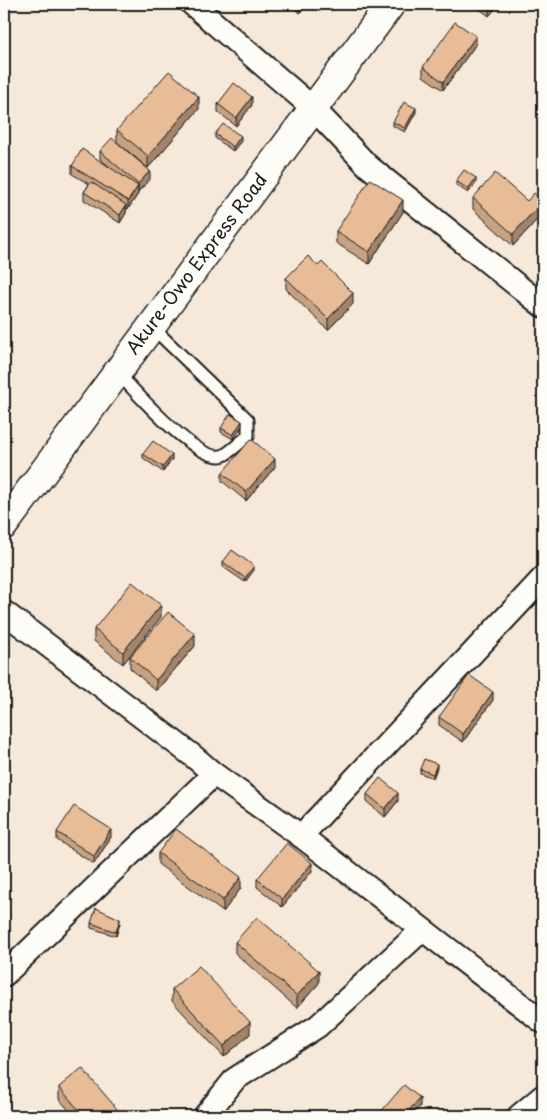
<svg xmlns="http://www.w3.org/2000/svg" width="547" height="1120" viewBox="0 0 547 1120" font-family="'Playpen Sans',sans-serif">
	<rect width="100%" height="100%" fill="#f6e9da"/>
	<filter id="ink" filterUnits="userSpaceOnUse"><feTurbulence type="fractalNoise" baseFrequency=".02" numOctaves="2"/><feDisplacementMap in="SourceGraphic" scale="10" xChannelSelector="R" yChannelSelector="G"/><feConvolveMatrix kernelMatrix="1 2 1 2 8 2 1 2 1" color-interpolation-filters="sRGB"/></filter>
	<g filter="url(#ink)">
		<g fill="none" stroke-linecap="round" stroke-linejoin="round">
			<g stroke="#1c1c1c" stroke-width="15">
				<path id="lane" d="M117,372C134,390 200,466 224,455C232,451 241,441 248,436V420L151,326"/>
			</g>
			<g stroke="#1c1c1c" stroke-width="26">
				<g id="street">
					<path d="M192,4L313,108L368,166L543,306"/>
					<path d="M4,612L193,756L214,774L4,975"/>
					<path d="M214,774L301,836L543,1022"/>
					<path d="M301,836L543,578"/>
					<path d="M205,1116L235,1079L318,1026L422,930"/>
					<path d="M519,1116L543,1096"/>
				</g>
			</g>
			<g stroke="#1c1c1c" stroke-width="31">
				<path id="highway" d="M4,525L391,4"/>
			</g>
			<use href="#lane" stroke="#fdfcf7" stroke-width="11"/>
			<use href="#street" stroke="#fdfcf7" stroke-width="22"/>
			<use href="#highway" stroke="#fdfcf7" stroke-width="28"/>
		</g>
		<g fill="#c7a282" stroke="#1c1c1c">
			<path d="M289,4H307L300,13Z"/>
			<path d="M473,4H499L489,16Z"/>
			<path d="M476,44L443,90L423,76V67Z"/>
			<path d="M218,104L252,105L236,126L218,112Z"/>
			<path d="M199,109L148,168L117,142V130Z"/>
			<path d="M416,112L405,132L393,126V122Z"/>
			<path d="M215,134L241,141L233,151L215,138Z"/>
			<path d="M100,151L150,179L138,192V194L128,209L126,208V213L120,223L84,200V192L89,184L72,174V166L110,167L100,159Z"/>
			<path d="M456,181L476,183L468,193L456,185Z"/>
			<path d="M473,198L527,201L543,213L513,246L473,209Z"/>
			<path d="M403,212L369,264L336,243V231Z"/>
			<path d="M286,278L353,304L328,330L286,289Z"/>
			<path d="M242,426L233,439L221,432V428Z"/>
			<path d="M143,454L172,459L163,472L143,458Z"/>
			<path d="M275,467L246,501L222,481V473Z"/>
			<path d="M223,562L254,570L245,582L223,567Z"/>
			<path d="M543,594V614L539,610V599Z"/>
			<path d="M161,617L123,664L94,641V629Z"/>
			<path d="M195,646L156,691L130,668V657Z"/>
			<path d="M493,700L463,742L439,725V717Z"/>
			<path d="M437,768L433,778L420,773V769Z"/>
			<path d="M367,794L398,801L385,817L367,802Z"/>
			<path d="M57,832L111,837L94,864L57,840Z"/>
			<path d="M158,853L241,888L223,912L158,864Z"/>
			<path d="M312,871L282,907L257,887V879Z"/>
			<path d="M91,923H120L116,936L91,928Z"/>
			<path d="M235,942L319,983L297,1008L235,953Z"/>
			<path d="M172,989L250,1034L224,1057L172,1001Z"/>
			<path d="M59,1087L123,1116H74L59,1099Z"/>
		</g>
		<g fill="#a2846a" stroke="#1c1c1c">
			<path d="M304,4H307L300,13V8Z"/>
			<path d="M492,4H499L489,16V8Z"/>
			<path d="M476,36V44L443,90V82Z"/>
			<path d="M199,97V109L148,168V156Z"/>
			<path d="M252,97V105L236,126V118Z"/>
			<path d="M416,108V112L405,132V128Z"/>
			<path d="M241,136V141L233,151V147Z"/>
			<path d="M150,171V179L138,192V184Z"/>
			<path d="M476,178V183L468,193V189Z"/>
			<path d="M138,186V194L128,209V201Z"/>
			<path d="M403,200V212L369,264V252Z"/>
			<path d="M543,201V213L513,246V234Z"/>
			<path d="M126,205V213L120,223V215Z"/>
			<path d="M353,293V304L328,330V319Z"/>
			<path d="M8,387V398L4,404V392Z"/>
			<path d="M242,421V426L233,439V435Z"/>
			<path d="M172,455V459L163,472V467Z"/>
			<path d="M275,459V467L246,501V492Z"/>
			<path d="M254,566V570L245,582V578Z"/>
			<path d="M161,605V617L123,664V652Z"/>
			<path d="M8,633V637L4,643V639Z"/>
			<path d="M195,634V646L156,691V680Z"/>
			<path d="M493,692V700L463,742V734Z"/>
			<path d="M437,764V768L433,778V774Z"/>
			<path d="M398,793V801L385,817V809Z"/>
			<path d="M111,829V837L94,864V856Z"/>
			<path d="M312,863V871L282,907V899Z"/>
			<path d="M241,877V888L223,912V900Z"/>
			<path d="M120,919V923L116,936V932Z"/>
			<path d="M319,971V983L297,1008V996Z"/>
			<path d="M250,1022V1034L224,1057V1046Z"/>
			<path d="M420,1098V1107L411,1116H404Z"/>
		</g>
		<g fill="#e7bc97" stroke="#1c1c1c">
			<path d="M294,4H304L300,8Z"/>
			<path d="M483,4H492L489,8Z"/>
			<path d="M455,22L476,36L443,82L423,67Z"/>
			<path d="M169,71L199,97L148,156L117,130Z"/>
			<path d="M234,83L252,97L236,118L218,104Z"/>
			<path d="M404,102L416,108L405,128L393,122Z"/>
			<path d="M223,124L241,136L233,147L215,134Z"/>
			<path d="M112,138L150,171L138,184L100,151Z"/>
			<path d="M82,149L138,186L128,201L72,166Z"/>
			<path d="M464,170L476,178L468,189L456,181Z"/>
			<path d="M495,173L527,201L534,193L543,201L513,234L473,198Z"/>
			<path d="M370,179L403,200L369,252L336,231Z"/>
			<path d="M91,182L126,205L120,215L84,192Z"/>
			<path d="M308,256L318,266L322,262L353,293L328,319L286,278Z"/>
			<path d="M4,384L8,387L4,392Z"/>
			<path d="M230,414L242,421L233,435L221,428Z"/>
			<path d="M251,439L275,459L246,492L222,473Z"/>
			<path d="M153,441L172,455L163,467L143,454Z"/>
			<path d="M232,550L254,566L245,578L223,562Z"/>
			<path d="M132,582L161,605L123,652L94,629Z"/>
			<path d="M543,594V602L539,599Z"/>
			<path d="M168,612L195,634L156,680L130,657Z"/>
			<path d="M4,631L8,633L4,639Z"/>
			<path d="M469,675L493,692L463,734L439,717Z"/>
			<path d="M424,759L437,764L433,774L420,769Z"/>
			<path d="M380,778L398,793L385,809L367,794Z"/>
			<path d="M74,806L111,829L94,856L57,832Z"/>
			<path d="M176,829L241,877L223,900L158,853Z"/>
			<path d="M287,843L312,863L282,899L257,879Z"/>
			<path d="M96,908L120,919L116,932L91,923Z"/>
			<path d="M257,917L319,971L297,996L235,942Z"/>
			<path d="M199,966L250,1022L224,1046L172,989Z"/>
			<path d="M82,1068L123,1116H84L59,1087Z"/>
			<path d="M404,1085L420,1098L404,1116H380L378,1115Z"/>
		</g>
	</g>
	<g text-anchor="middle" stroke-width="4" stroke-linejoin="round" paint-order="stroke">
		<g font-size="18" fill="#1c1c1c" stroke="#fdfcf7">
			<text transform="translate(197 264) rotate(-53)" y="6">Akure-Owo Express Road</text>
		</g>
	</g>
	<rect width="547" height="1120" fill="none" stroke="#fdfcf7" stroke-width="20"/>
	<rect x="10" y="10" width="527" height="1100" fill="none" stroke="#1c1c1c" stroke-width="2" filter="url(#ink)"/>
</svg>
